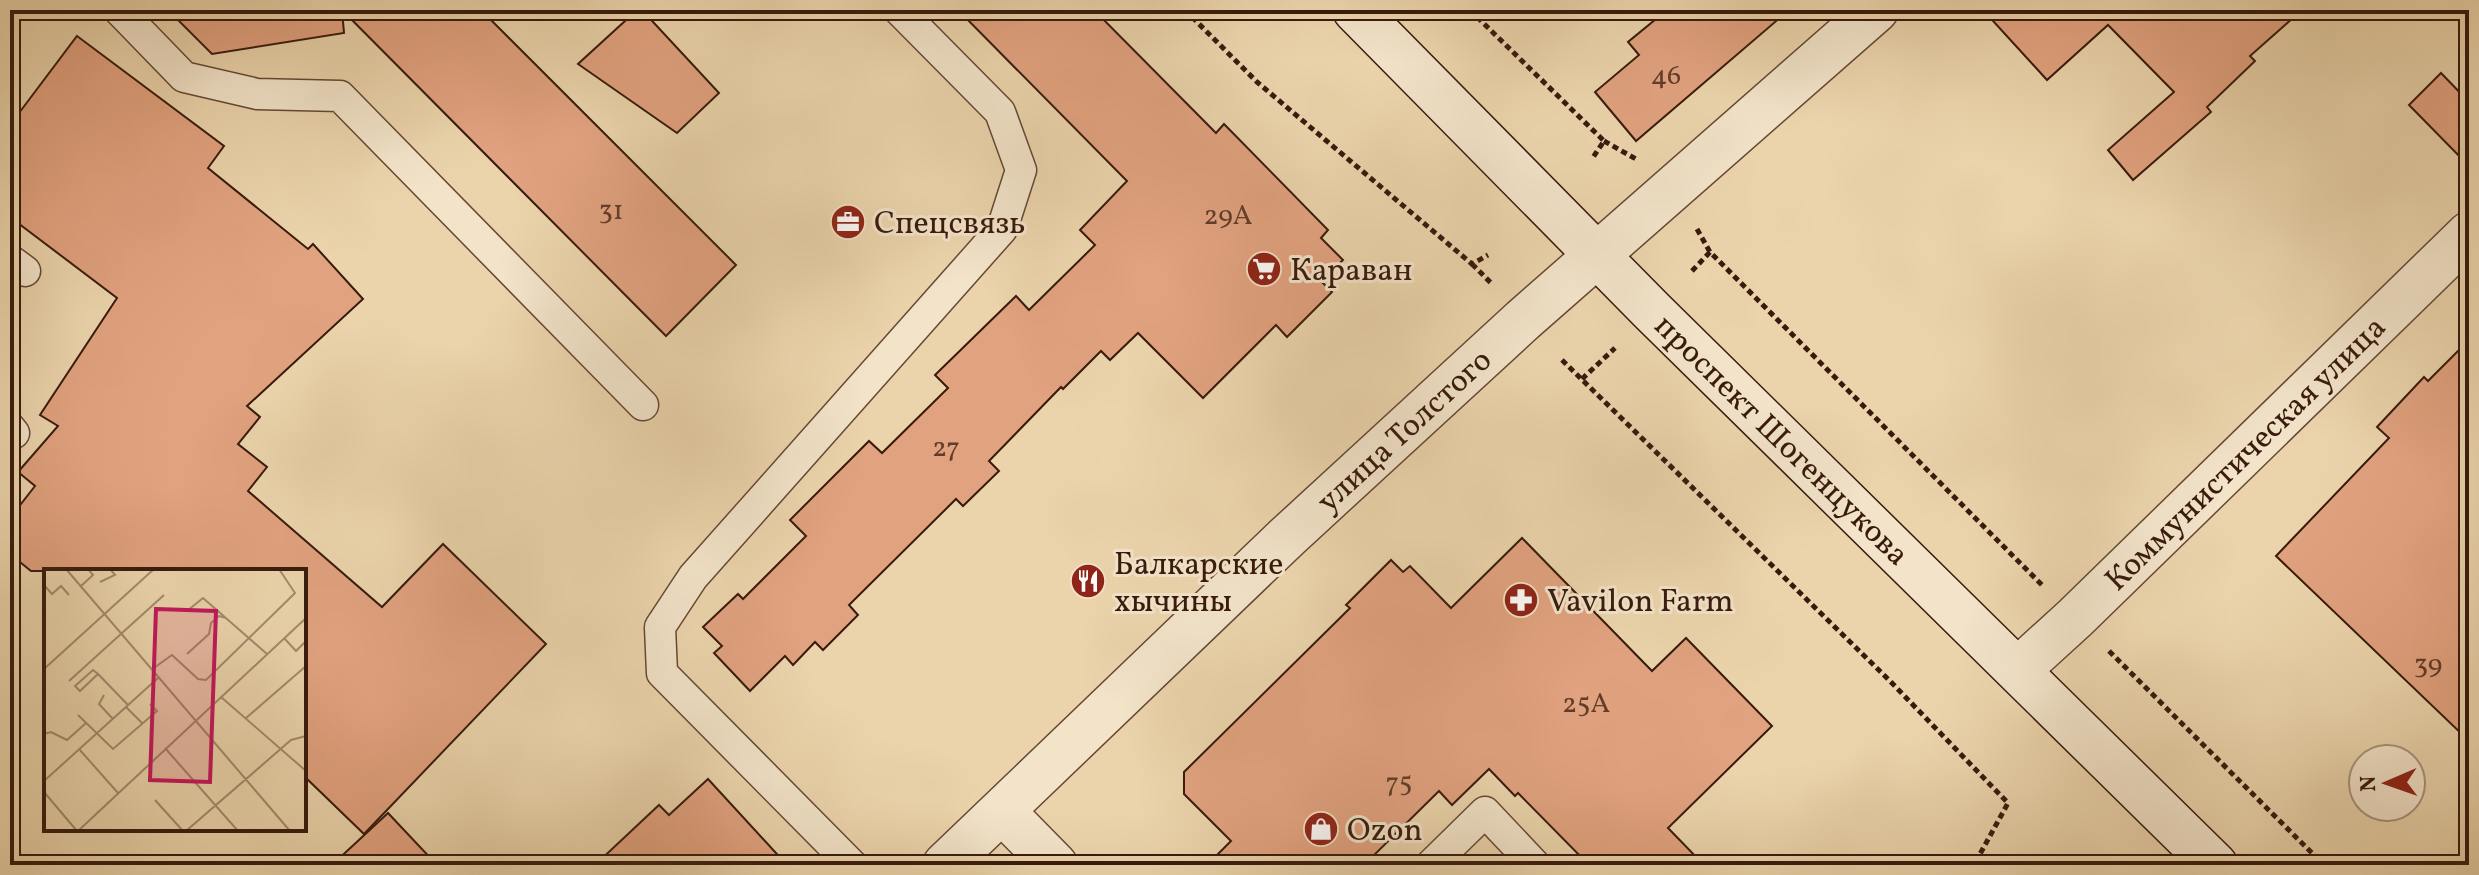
<svg xmlns="http://www.w3.org/2000/svg" width="2479" height="875" viewBox="0 0 2479 875" font-family="Vollkorn,serif">
	<rect width="100%" height="100%" fill="#ebd4ac"/>
	<filter id="stains"><feTurbulence type="fractalNoise" baseFrequency=".0025" numOctaves="4"/><feColorMatrix values="0 0 0 0 .2 0 0 0 0 .09 0 0 0 0 .02 0 0 0 .5 -.17"/></filter>
	<radialGradient id="worn" r=".72"><stop offset=".6" stop-color="#630" stop-opacity="0"/><stop offset="1" stop-color="#630" stop-opacity=".3"/></radialGradient>
	<g fill="#e1a27f" stroke="#381a0d" stroke-width="2">
		<path d="M168,10H481L736,265L666,336L342,10L344,33L212,54Z"/>
		<path d="M637,10H642L719,93L677,133L578,64Z"/>
		<path d="M958,10H1094L1216,133L1224,124L1328,230L1321,238L1343,260L1321,281L1332,292L1287,337L1276,325L1203,398L1138,333L1110,360L1101,351L1063,389L1061,387L989,461L999,471L963,506L956,499L849,605L858,615L823,650L815,642L793,665L785,656L750,691L714,653L722,646L703,627L738,594L743,599L806,536L790,520L869,441L882,453L948,388L935,375L1016,296L1029,310L1095,245L1080,230L1127,181Z"/>
		<path d="M1667,10H1789L1636,141L1595,92L1639,55L1628,42Z"/>
		<path d="M1983,10H2302L2250,56L2255,61L2207,107L2211,112L2133,180L2108,150L2174,92L2108,25L2047,80Z"/>
		<path d="M77,36L224,146L208,168L308,249L313,244L363,299L247,406L260,417L238,444L267,467L248,491L382,607L443,544L546,644L364,834L304,776V571H31L10,554V518L35,486L18,472L58,426L40,415L117,298L10,217V125Z"/>
		<path d="M2441,73L2469,102V166L2409,105Z"/>
		<path d="M2469,340V741L2276,556L2389,438L2377,427L2424,377L2428,381Z"/>
		<path d="M1522,538L1652,671L1686,638L1772,726L1668,828L1704,865H1589L1518,793L1515,796L1489,769L1452,805L1439,791L1364,865H1207L1231,841L1184,794V772L1350,608L1346,605L1391,560L1403,572L1410,566L1451,608Z"/>
		<path d="M708,779L787,865H595L659,805L669,815Z"/>
		<path d="M388,813L437,865H332Z"/>
	</g>
	<g fill="none" stroke-linecap="round" stroke-linejoin="round">
		<g stroke="#654835" stroke-width="33">
			<g id="service">
				<path d="M119,10L184,77L257,94L340,96L643,405"/>
				<path d="M10,260L25,271"/>
				<path d="M10,428L14,433"/>
				<path d="M852,865L662,673L660,627L693,577L1002,229L1021,170L1000,112L899,10"/>
				<path d="M1431,865L1485,812L1535,865"/>
			</g>
		</g>
		<g stroke="#654835" stroke-width="47">
			<g id="minor">
				<path id="s1" d="M2018,670L2075,618L2469,234"/>
				<path d="M1002,811L1055,865"/>
			</g>
		</g>
		<g stroke="#654835" stroke-width="47">
			<g id="tertiary">
				<path id="s2" d="M945,865L1287,537L1523,320L1876,10"/>
			</g>
		</g>
		<g stroke="#381a0d" stroke-width="47">
			<g id="secondary">
				<path id="s3" d="M1355,10L1652,311L2215,865"/>
			</g>
		</g>
		<g stroke="#381a0d" stroke-width="5" stroke-dasharray="6 4" stroke-linecap="butt">
			<path d="M1185,10L1257,82L1472,264L1488,255"/>
			<path d="M1470,10L1604,141L1592,159"/>
			<path d="M1604,141L1636,159"/>
			<path d="M1697,229L1710,252"/>
			<path d="M1472,264L1491,283"/>
			<path d="M1692,271L1710,252L2042,585"/>
			<path d="M1562,360L1888,679L2008,803L1974,865"/>
			<path d="M1582,379L1615,348"/>
			<path d="M2109,651L2324,865"/>
		</g>
		<use href="#service" stroke="#f2e3c9" stroke-width="30"/>
		<use href="#minor" stroke="#f2e3c9" stroke-width="44"/>
		<use href="#tertiary" stroke="#f2e3c9" stroke-width="44"/>
		<use href="#secondary" stroke="#f2e3c9" stroke-width="44"/>
	</g>
	<defs>
		<g id="office-disc" transform="scale(1.8)"><circle r="9.5" fill="#8f2418" stroke="#f2e3c9"/><path d="M-6-3h4V-5.5h4V-3h4V5H-6ZM-1-4.5V-3h2v-1.5ZM-6 0V1H6V0Z" fill="#fff"/></g>
		<g id="supermarket-disc" transform="scale(1.8)"><circle r="9.5" fill="#8f2418" stroke="#f2e3c9"/><path d="M-6-5.5h2.5l.6 2H6L4.5 2H-2.5L-4.4-4H-6ZM-1.5 3.2a1.3 1.3 0 1 0 .1 0ZM3 3.2a1.3 1.3 0 1 0 .1 0Z" fill="#fff"/></g>
		<g id="restaurant-disc" transform="scale(1.8)"><circle r="9.5" fill="#8f2418" stroke="#f2e3c9"/><path d="M-5-6h1v4h1v-4h1v4h1v-4h1v5L-1.5 .5V6h-2V.5L-5-1ZM5-6V6H3V1.5H1.5Q1.5-4 5-6Z" fill="#fff"/></g>
		<g id="pharmacy-disc" transform="scale(1.8)"><circle r="9.5" fill="#8f2418" stroke="#f2e3c9"/><path d="M-2-6h4v4h4v4h-4v4h-4v-4h-4v-4h4Z" fill="#fff"/></g>
		<g id="shop-disc" transform="scale(1.8)"><circle r="9.5" fill="#8f2418" stroke="#f2e3c9"/><path d="M-5-2.5h2.3a2.7 3.5 0 0 1 5.4 0H5L5.5 6h-11ZM-1.5-2.5h3a1.5 2.3 0 0 0-3 0Z" fill="#fff"/></g>
	</defs>
	<g fill-rule="evenodd">
		<use href="#office-disc" x="848" y="222"/>
		<use href="#supermarket-disc" x="1264" y="269"/>
		<use href="#restaurant-disc" x="1088" y="581"/>
		<use href="#pharmacy-disc" x="1521" y="600"/>
		<use href="#shop-disc" x="1321" y="829"/>
	</g>
	<g text-anchor="middle" stroke-width="6" stroke-linejoin="round" paint-order="stroke">
		<g font-size="28" fill="#623c2a">
			<text x="1666" y="84">46</text>
			<text x="611" y="219">31</text>
			<text x="1228" y="224">29А</text>
			<text x="946" y="456">27</text>
			<text x="2428" y="673">39</text>
			<text x="1586" y="712">25А</text>
			<text x="1399" y="791">75</text>
		</g>
		<g font-size="32" fill="#381a0d" stroke="#f2e3c9" text-anchor="start">
			<text x="874" y="233">Спецсвязь</text>
			<text x="1290" y="280">Караван</text>
			<text x="1114" y="574">Балкарские<tspan x="1114" dy="37">хычины</tspan></text>
			<text x="1547" y="611">Vavilon Farm</text>
			<text x="1347" y="840">Ozon</text>
		</g>
		<g font-size="32" fill="#381a0d" stroke="#f2e3c9">
			<text dy="11" stroke="none"><textPath href="#s2" startOffset="632">улица Толстого</textPath></text>
			<text dy="11" stroke="none"><textPath href="#s3" startOffset="606">проспект Шогенцукова</textPath></text>
			<text dy="11" stroke="none"><textPath href="#s1" startOffset="314">Коммунистическая улица</textPath></text>
		</g>
	</g>
	<g transform="translate(44 569)">
		<rect width="262" height="262" fill="#ebd4ac"/>
		<path fill="none" stroke="#a38a6c" stroke-width="2" d="M22,0L246,262M56,13L71,6L66,0M0,16L8,25L17,17L25,26M37,17L49,6L44,0M143,42L159,29L223,85M240,69L252,82L262,72M143,85L165,65L167,54L175,47L182,49M0,100L110,0M107,101L128,86L154,110L162,111L251,24L235,0M54,105L49,101L31,117L36,122L54,105L84,136M25,112L120,26M60,126L55,135L69,150M177,128L262,202M82,138L99,155M34,146L69,180L113,142L106,135M202,149L262,97M0,165L7,163L23,171L42,154M121,179L194,262M35,180L74,224M0,212L114,109M0,223L33,262M111,231L139,262M34,262L262,49M142,262L247,171L262,167"/>
		<path fill="#c2185b" fill-opacity="0.15" stroke="#c2185b" stroke-width="4" d="M112,40L172,42L166,213L106,211Z"/>
		<rect width="262" height="262" fill="none" stroke="#381a0d" stroke-width="4"/>
	</g>
	<rect width="2479" height="875" fill="none" stroke="#ebd4ac" stroke-width="40"/>
	<rect x="12" y="12" width="2455" height="851" fill="none" stroke="#381a0d" stroke-width="4"/>
	<rect x="20" y="20" width="2439" height="835" fill="none" stroke="#381a0d" stroke-width="2"/>
	<g transform="translate(2387 783) rotate(268)"><circle r="38" fill="#f2e3c9" stroke="#a8937e" stroke-width="2"/>
	<path d="M0-6L14 30L0 20L-14 30Z" fill="#8f2418"/>
	<text y="-12" font-size="22" font-weight="bold" text-anchor="middle" fill="#381a0d">N</text>
	</g>
	<rect width="100%" height="100%" filter="url(#stains)"/>
	<rect width="100%" height="100%" fill="url(#worn)"/>
</svg>
